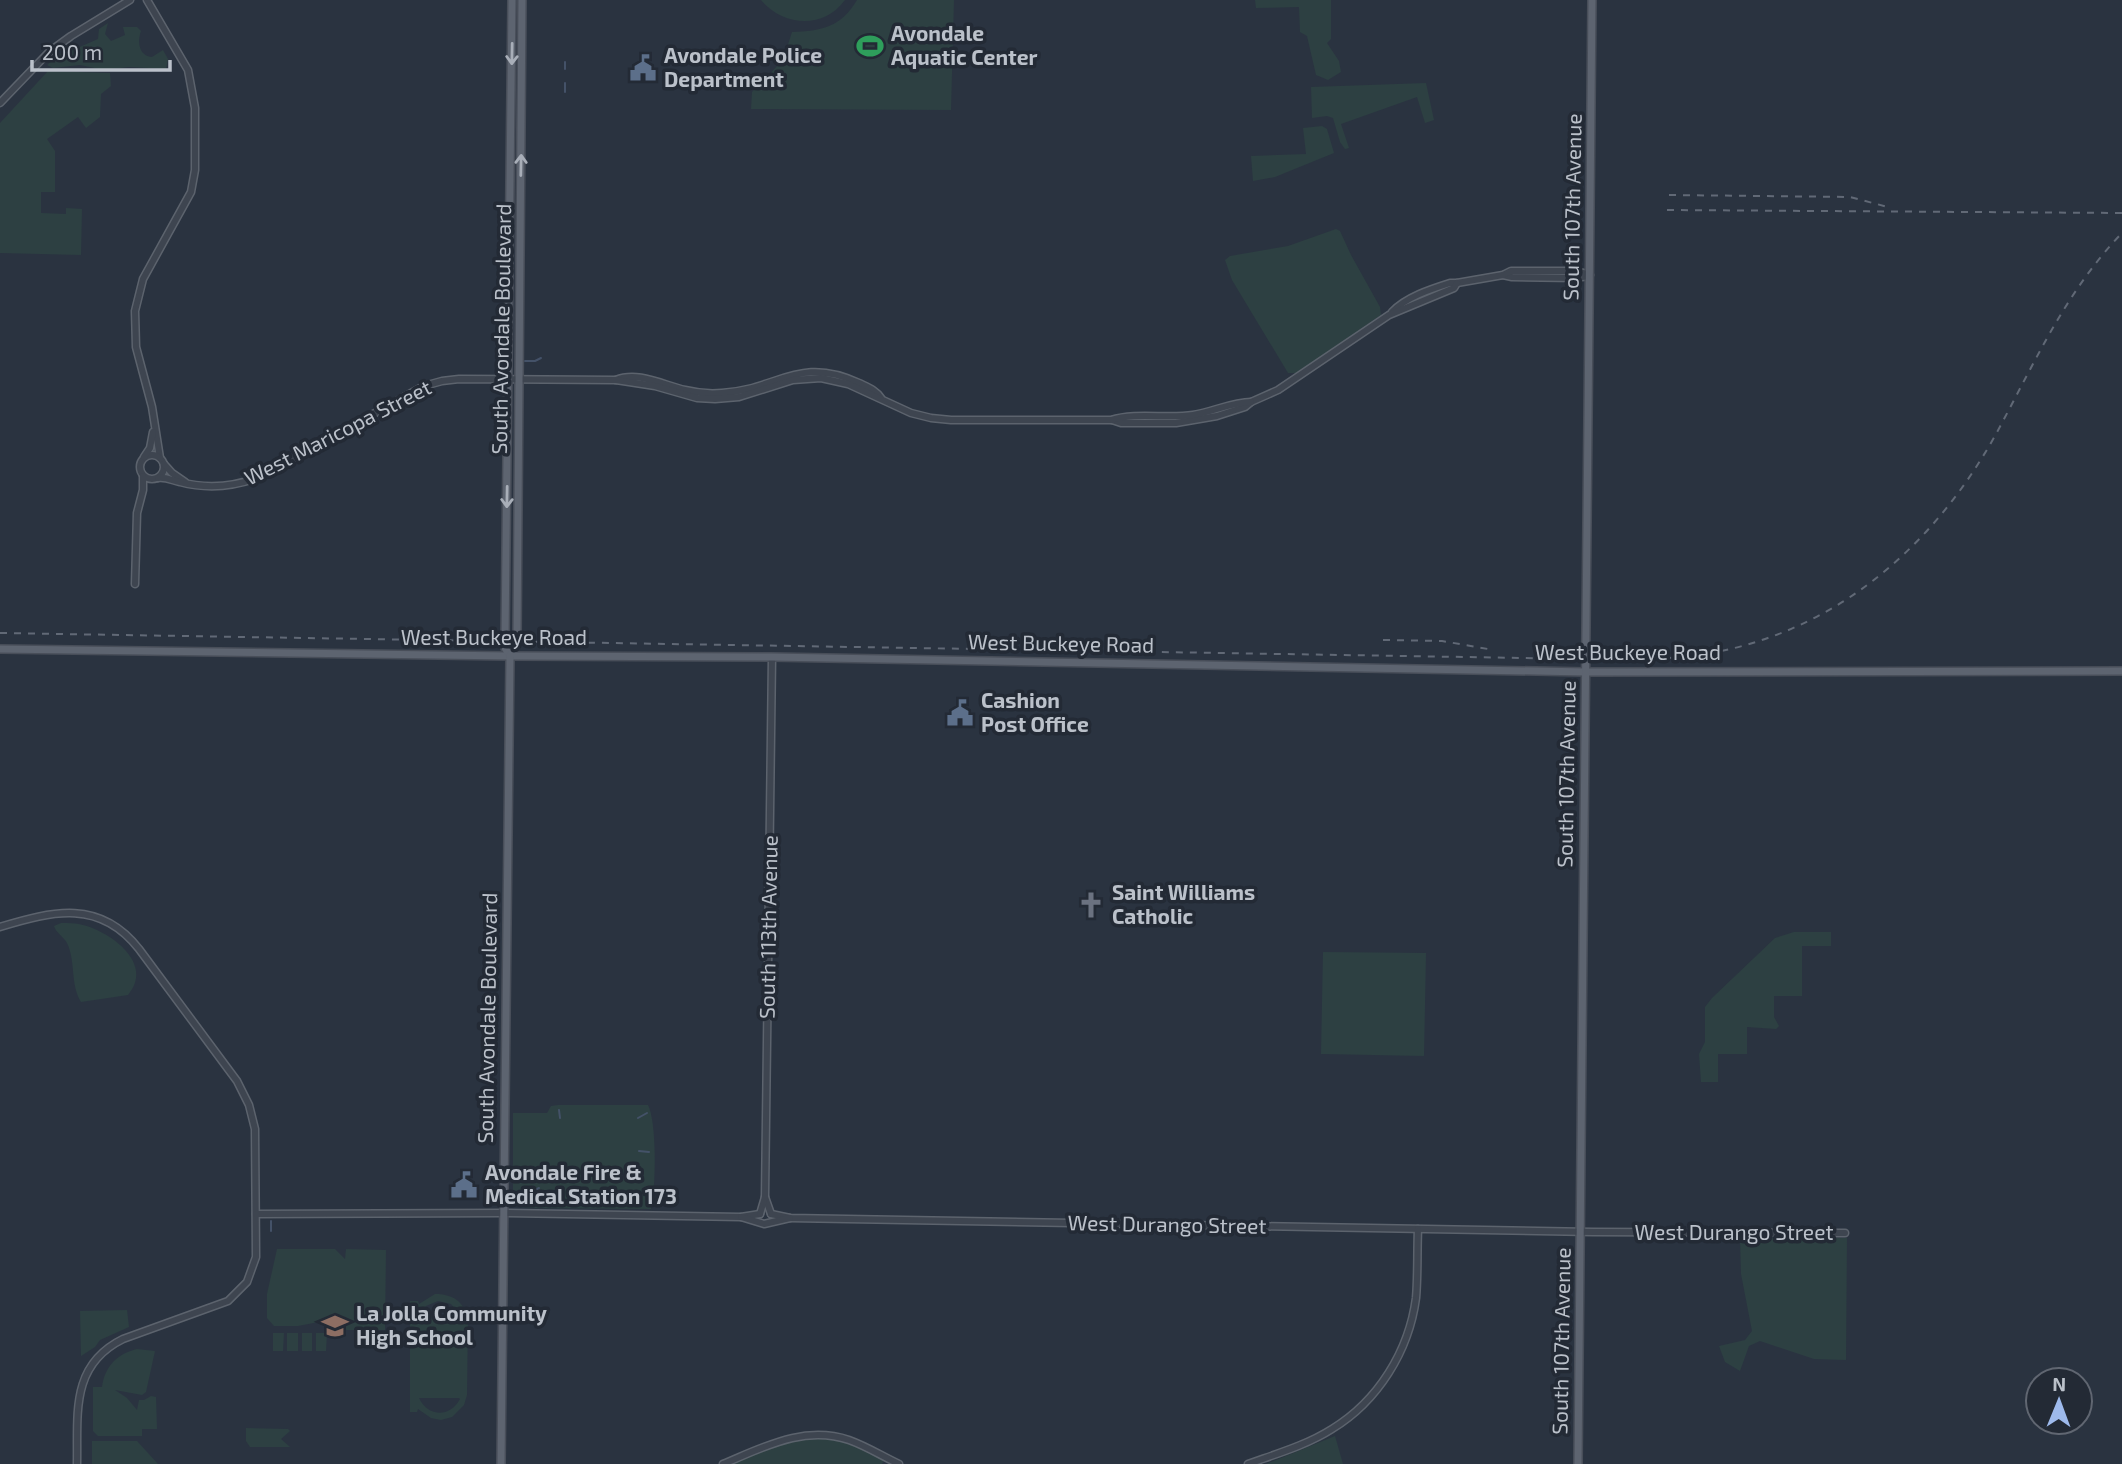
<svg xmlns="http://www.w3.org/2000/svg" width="2122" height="1464" viewBox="0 0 2122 1464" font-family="'Exo 2',sans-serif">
	<rect width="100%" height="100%" fill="#2a3340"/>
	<g fill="#2d4042" fill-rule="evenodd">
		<path d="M761,0H845C823,30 783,26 761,0Z"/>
		<path d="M857,0H954L951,110L751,109L752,92L783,60L792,32C822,31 841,27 857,0Z"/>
		<path d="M1255,0H1331V39L1327,43L1339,61L1341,72L1328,80L1316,75L1307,36L1300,32L1299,7L1256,8Z"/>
		<path d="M108,23L105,34L111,41L125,35L123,27H137L141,31C137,42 139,56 152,57L163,50L168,59L166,69L129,67L104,70L80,65L53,68L47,65L64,51L68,52L98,39L99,29Z"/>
		<path d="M48,71L110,73L111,86L101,94L100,117L86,128L78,117L47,139L55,151V192H41V213L66,214V208L82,209L81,255L0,253V123Z"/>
		<path d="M1426,83L1434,120L1425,123L1417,97L1341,124L1349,148L1345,149L1340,142L1333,118L1327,116L1312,118L1311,87Z"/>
		<path d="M1322,126L1327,129L1334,153L1275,177L1253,181L1251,156L1306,154L1303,128Z"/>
		<path d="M1336,229L1340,231L1351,255L1380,307L1381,315L1297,373H1288L1232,280L1225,260L1230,256L1288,246Z"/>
		<path d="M61,923C68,923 76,923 83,925C111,932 155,964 128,995L81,1002C70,984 76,962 67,943C63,936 56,933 54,926Z"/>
		<path d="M1831,932V946H1802V996H1774V1017L1779,1026L1776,1029L1747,1027V1054H1718V1082H1701L1699,1054L1705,1042V1007L1712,998L1775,938L1794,932Z"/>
		<path d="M1323,952L1426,953L1424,1056L1321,1054Z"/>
		<path d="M558,1105H648C657,1122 656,1190 651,1209L527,1208L513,1206V1113H547L551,1106Z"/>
		<path d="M1740,1238H1847L1846,1360L1814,1359L1760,1341L1749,1346L1740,1371L1725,1362L1719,1346L1745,1340L1752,1331L1741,1274Z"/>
		<path d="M277,1249H335L345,1259L346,1249L386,1250L385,1330H334V1319L298,1326H274L267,1318V1294Z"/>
		<path d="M435,1294C452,1294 464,1301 468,1319L467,1395L464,1405L452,1417L441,1420L431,1418L418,1409L417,1412H410V1301H418L419,1304ZM438,1301L451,1304L460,1315H420L426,1306ZM419,1398H459L460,1399C450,1418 428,1417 419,1398Z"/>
		<path d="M127,1310L129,1327L100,1340L95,1347L81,1356L80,1311Z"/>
		<path d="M273,1333H284L283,1351H273Z"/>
		<rect x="287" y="1333" width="11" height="18"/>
		<rect x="302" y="1333" width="10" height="18"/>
		<path d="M316,1333H327L326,1351H316Z"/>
		<path d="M137,1349L155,1351L146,1392L142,1395L115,1390L127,1398L137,1410L139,1400H144L151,1396L156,1397L157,1429H142V1436H98L93,1431V1387H102C105,1366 117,1354 137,1349Z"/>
		<path d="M246,1428L288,1429L290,1431L281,1439L290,1447H250L246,1441Z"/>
		<path d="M834,1436L886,1457L882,1464H723L779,1441Z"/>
		<path d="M1335,1436L1343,1464H1266Z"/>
		<path d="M92,1441H137L158,1464H92Z"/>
	</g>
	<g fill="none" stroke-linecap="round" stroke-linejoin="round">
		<g stroke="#445268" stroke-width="2">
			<path d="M565,69V62"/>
			<path d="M565,92V83"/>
			<path d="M525,361H535L541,358"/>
			<path d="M559,1110L560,1118"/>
			<path d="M638,1118L647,1113"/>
			<path d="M639,1151L649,1152"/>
			<path d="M514,1198L519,1199L539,1188"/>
			<path d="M271,1221V1231"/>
		</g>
		<g stroke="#5c636d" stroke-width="9">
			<g id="minor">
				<path d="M147,0L188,70L195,108V170L191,192L143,279L135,311L136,347L152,407L160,458"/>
				<path d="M0,103L49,52L71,36L130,0"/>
				<path d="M1503,275L1512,277L1576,278L1588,276"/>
				<path d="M1392,312C1406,297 1431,289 1450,283H1457L1503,275L1511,271H1577L1590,275"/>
				<path d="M616,380C638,371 663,385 685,390C697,393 710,394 722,393C777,390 799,355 859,383C867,387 876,390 881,398"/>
				<path d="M1112,420L1121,423H1176L1217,416L1245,407L1251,402L1278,390L1389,315L1454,288L1457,283"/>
				<circle cx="152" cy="467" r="12"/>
				<path d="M144,457L150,448L153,432"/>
				<path d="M164,464L172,473L185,482"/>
				<path d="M158,478C166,477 171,480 180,482C206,489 232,487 257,478L424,386L442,381L459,379L616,380L655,386L697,398L715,399L739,397L793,380L821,378L848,384L911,413L931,418L951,420H1111C1136,412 1167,419 1193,415C1213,412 1232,402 1251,402"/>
				<path d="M135,584L137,513L143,490V476"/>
				<path d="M0,927C53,911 100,899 139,949L237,1081L249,1105L255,1129L256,1257L247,1282L228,1301L123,1339C70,1365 78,1414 77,1464"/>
				<path d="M765,1197L771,1214"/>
				<path d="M256,1214L504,1213L741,1217L760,1214"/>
				<path d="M760,1214L765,1197L772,657"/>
				<path d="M771,1214L790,1218L1593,1232L1845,1233"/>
				<path d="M741,1217L764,1224L790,1218"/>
				<path d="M723,1464C764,1447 804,1425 849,1440C866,1446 882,1456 899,1464"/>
				<path d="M1248,1464C1276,1454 1307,1445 1332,1429C1378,1401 1409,1351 1416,1298C1418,1275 1417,1252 1418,1229"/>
			</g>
		</g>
		<g stroke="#484e59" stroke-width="10">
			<g id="major">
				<path d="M0,649L510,656L772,657L1586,672L2122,671"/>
				<path d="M510,656L505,648V639L512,0"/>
				<path d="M501,1464L510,656L516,646L517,639L522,0"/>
				<path d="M1578,1464L1592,0"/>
			</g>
		</g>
		<use href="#minor" stroke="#3e4550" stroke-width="6"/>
		<use href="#major" stroke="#5d6470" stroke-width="7"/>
		<g stroke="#616976" stroke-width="2" stroke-dasharray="7 7" stroke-linecap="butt">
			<path d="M1669,195L1850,197L1888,207"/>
			<path d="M1667,210L2122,213"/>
			<path d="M0,633L1586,659C1621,659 1657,660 1692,656C1829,638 1931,551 1996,434C2034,364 2066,291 2122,233"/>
			<path d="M1383,640L1442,641L1488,649"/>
		</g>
	</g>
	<defs><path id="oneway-shaft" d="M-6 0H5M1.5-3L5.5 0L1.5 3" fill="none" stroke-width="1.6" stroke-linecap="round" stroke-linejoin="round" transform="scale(1.75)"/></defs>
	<g stroke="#a8aeb8">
		<use href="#oneway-shaft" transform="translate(512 54) rotate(91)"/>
		<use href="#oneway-shaft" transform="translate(521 165) rotate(-89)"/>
		<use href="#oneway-shaft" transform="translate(507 497) rotate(91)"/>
	</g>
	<defs>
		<g id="stadium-bare" transform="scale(2.1)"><path d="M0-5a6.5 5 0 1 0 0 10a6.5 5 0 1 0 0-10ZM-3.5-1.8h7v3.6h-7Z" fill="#2e9e5b" stroke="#232a35" stroke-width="2.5" paint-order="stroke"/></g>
		<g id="civic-bare" transform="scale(2.1)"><path d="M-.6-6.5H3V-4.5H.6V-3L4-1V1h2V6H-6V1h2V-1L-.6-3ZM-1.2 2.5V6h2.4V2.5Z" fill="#5c6f8a" stroke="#232a35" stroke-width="2.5" paint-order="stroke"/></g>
		<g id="church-bare" transform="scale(2.1)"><path d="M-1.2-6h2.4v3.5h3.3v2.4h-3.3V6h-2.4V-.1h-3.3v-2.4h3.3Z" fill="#6b7280" stroke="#232a35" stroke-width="2.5" paint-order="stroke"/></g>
		<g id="school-bare" transform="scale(2.1)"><path d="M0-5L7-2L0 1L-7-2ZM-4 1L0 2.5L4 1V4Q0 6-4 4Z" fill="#8d6e63" stroke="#232a35" stroke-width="2.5" paint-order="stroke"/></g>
	</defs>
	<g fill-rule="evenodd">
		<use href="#stadium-bare" x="870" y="46"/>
		<use href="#civic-bare" x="643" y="68"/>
		<use href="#civic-bare" x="960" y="713"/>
		<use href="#church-bare" x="1091" y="905"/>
		<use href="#civic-bare" x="464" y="1185"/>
		<use href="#school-bare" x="335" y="1326"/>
	</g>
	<g text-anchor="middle" stroke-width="7" stroke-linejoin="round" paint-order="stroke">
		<g font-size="21" font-weight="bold" fill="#bbc1ca" stroke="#232a35" text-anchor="start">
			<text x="891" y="41">Avondale<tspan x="891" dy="24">Aquatic Center</tspan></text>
			<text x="664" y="63">Avondale Police<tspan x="664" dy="24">Department</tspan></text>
			<text x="981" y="708">Cashion<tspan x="981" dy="24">Post Office</tspan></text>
			<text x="1112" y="900">Saint Williams<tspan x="1112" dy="24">Catholic</tspan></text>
			<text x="485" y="1180">Avondale Fire &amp;<tspan x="485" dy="24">Medical Station 173</tspan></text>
			<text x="356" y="1321">La Jolla Community<tspan x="356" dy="24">High School</tspan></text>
		</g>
		<g font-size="21" fill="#bbc1ca" stroke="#232a35">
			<text transform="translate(1573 207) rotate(-89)" y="7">South 107th Avenue</text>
			<text transform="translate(502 329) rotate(-89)" y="7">South Avondale Boulevard</text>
			<text transform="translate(338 433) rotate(-27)" y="7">West Maricopa Street</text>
			<text x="494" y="645">West Buckeye Road</text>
			<text transform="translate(1061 644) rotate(1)" y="7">West Buckeye Road</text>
			<text x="1628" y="660">West Buckeye Road</text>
			<text transform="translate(1567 774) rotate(-89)" y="7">South 107th Avenue</text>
			<text transform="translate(769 927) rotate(-89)" y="7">South 113th Avenue</text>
			<text transform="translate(488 1018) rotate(-89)" y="7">South Avondale Boulevard</text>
			<text transform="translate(1167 1225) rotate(1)" y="7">West Durango Street</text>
			<text x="1734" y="1240">West Durango Street</text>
			<text transform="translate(1562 1341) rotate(-89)" y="7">South 107th Avenue</text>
		</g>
	</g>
	<g transform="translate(2059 1401) rotate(1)"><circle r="33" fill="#232a35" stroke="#606671" stroke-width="2"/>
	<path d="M0-5L12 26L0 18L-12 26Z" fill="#9ebaec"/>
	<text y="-10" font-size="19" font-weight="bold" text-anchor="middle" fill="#bbc1ca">N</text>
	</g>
	<path d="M32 60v10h138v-10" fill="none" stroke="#bbc1ca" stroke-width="3.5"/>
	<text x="42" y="60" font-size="21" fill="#bbc1ca" stroke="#232a35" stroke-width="5" paint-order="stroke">200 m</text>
</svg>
